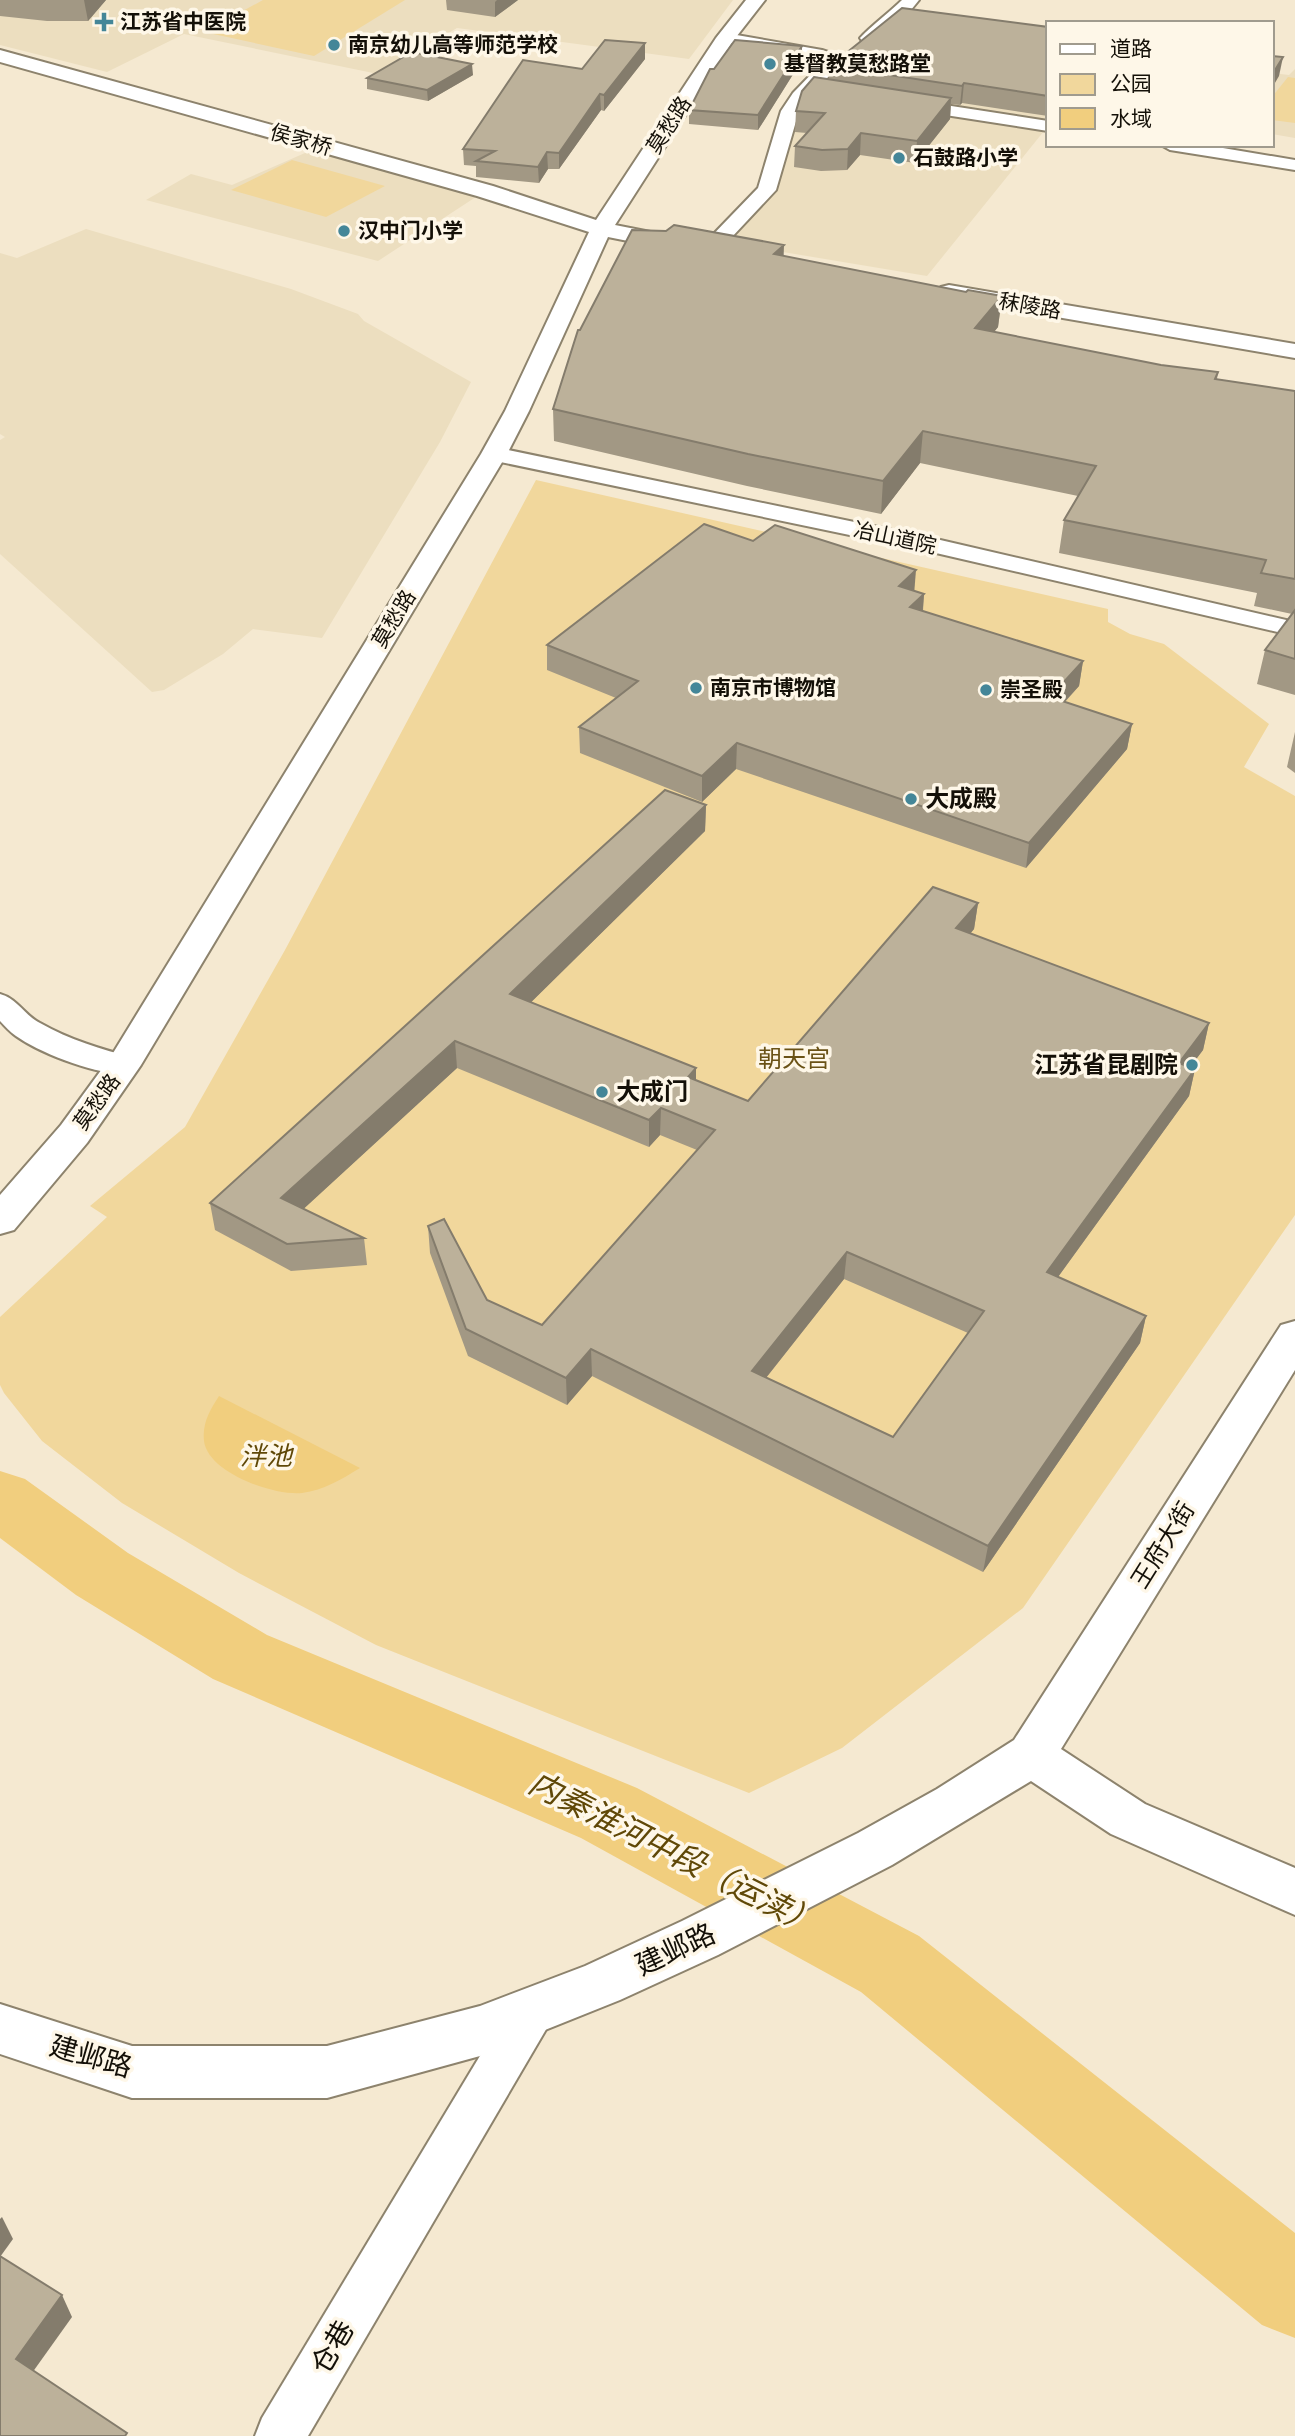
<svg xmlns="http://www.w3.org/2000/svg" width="1295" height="2436" viewBox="0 0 1295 2436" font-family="Manrope,'Noto Sans SC',sans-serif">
	<rect width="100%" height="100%" fill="#f5e9d1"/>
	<g fill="#ecdebf">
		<path d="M0,0H733L689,59L457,28L378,74L184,34L107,72L0,45Z"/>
		<path d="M1048,43V126L927,276L729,243L756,201L790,111L832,63Z"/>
		<path d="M1295,69V138L1272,134V73L1289,75Z"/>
		<path d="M321,146L485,191L378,261L146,200L191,174L232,185Z"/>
		<path d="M86,229L291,289L358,314L364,321L471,382L440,442L322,638L253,629L223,654L164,690L152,692L0,554V440L5,437L0,434V253L17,258Z"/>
	</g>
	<g fill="#f1d79c">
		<path d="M263,0H405L314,56L204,32Z"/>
		<path d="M1288,77L1295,78V123L1272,120V97Z"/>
		<path d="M292,160L385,186L326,217L231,190Z"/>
		<path d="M536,480L1108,609V622L1130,634L1164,644L1269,724L1244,767L1295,796V1215L1023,1608L842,1748L749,1793L376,1645L239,1573L122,1503L42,1441L4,1393L0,1385V1317L107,1217L90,1206L185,1127L285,950Z"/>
	</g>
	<path fill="#f1ce7e" d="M219,1396L360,1468C342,1479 324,1490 302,1493C274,1496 208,1473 204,1441C202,1423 210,1410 219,1396Z"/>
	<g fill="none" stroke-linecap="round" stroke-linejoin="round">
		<path fill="#f1ce7e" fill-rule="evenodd" d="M0,1471L25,1479L128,1553L267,1635L637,1788L919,1936L1295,2233V2338L1262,2325L861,1992L581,1838L213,1679L76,1595L0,1538Z"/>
		<g stroke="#8d836d" stroke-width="4">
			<g id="street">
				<path d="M902,0H919C907,15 883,46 862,41L860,38C872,25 889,13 902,0Z"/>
				<path d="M725,33L822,50L834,54L840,63L799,111L776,190L716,254L709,256L699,250L702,246L758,188L781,111L793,93L823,62L813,57L719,41L717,38L719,35Z"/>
				<path d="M906,99L1048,121V131L900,108L897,104Z"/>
				<path d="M1161,145H1205L1295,160V170L1170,150Z"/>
				<path d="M494,447L936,539L1295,622V636L936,553L486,459L483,454L486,449Z"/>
				<path d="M0,994C18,999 24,1015 40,1023C70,1040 101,1049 134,1058L139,1065L134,1072C106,1080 40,1053 16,1036C10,1032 5,1026 0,1021Z"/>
				<path d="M532,1990L548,1996L554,2011L548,2026L308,2436H255L262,2418L516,1996Z"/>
			</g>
		</g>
		<g stroke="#8d836d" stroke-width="4">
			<g id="secondary">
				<path d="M746,0H765L733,41L615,225L691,240L694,245L691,250L683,252L608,237L529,411L507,454L141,1065L87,1143L14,1230L0,1234V1195L61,1125L110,1058L481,454L505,411L589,232L477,196L0,62V50L493,186L596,220L716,38Z"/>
				<path d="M949,285L1295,344V358L941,297L938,292L941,287Z"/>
				<path d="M1295,1321V1370L1061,1749L1145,1804L1295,1868V1915L1111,1834L1031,1781L892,1865L718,1955L620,2000L480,2056L327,2098H132L0,2054V2004L132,2046H327L480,2006L585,1966L682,1921L858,1833L937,1789L1014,1740L1281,1325Z"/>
			</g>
		</g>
		<use href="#street" fill="#fff" fill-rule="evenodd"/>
		<use href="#secondary" fill="#fff" fill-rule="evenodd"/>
	</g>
	<g fill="#a29884" fill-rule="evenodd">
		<path d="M0,0H106L88,21H47L0,16Z"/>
		<path d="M446,0H518L495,17L447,10Z"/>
		<path d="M1048,27V116L962,103L960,105L951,104L950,119L915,163L860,155L847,170L821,171L794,167L795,146L807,133L795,132L796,111L829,79L830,66Z"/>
		<path d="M645,59L604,111L601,110L559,169H548L539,183L476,177V166L464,165L463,149L582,69Z"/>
		<path d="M802,60L758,130L689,124V110L714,69Z"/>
		<path d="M473,75L428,101L367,89V78Z"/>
		<path d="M784,256L966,292L1002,296L998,327L994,332L1161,365L1218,372L1217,379L1295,391V695L1257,684L1265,650L1292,614L1254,606L1257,593L1059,553L1064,520L1078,496L920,463L881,514L747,486L554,441L553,409L580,330Z"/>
		<path d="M753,541L924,594L923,611L1083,661L1079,686L1065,702L1132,724L1127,749L1026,868L736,769L702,802L580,753L579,727L616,698L547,670V645Z"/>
		<path d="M1295,732V773L1287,767Z"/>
		<path d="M706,805L705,831L531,1002L696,1080L748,1101L978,903L974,929L970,934L1209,1023L1203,1050L1190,1067L1195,1069L1189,1096L1058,1277L1146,1316L1140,1343L983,1572L592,1376L567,1405L468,1356L430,1253L428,1226L487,1300L542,1325L697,1150L660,1135L649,1147L457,1068L303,1209L364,1238L367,1265L291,1271L215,1230L210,1203ZM844,1279L968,1333L893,1437L766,1378Z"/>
	</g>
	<g fill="#847c6c">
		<path d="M84,0H106L88,21Z"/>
		<path d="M497,0H518L495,17V2Z"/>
		<path d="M645,43V59L604,111V95Z"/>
		<path d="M802,46V60L758,130V115Z"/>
		<path d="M1283,57L1279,76L1272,88V75Z"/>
		<path d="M472,64L473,75L428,101L427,90Z"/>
		<path d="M964,83L962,103L960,105L962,86Z"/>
		<path d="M600,94L601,110L559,169V153Z"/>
		<path d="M951,98L950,119L915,163L917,141Z"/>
		<path d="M861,133L860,155L847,170L848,149Z"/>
		<path d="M547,152L548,169L539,183L538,167Z"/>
		<path d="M784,245L783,275L774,254Z"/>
		<path d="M1002,296L998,327L972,359L975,328Z"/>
		<path d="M923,431L920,463L881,514L883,481Z"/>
		<path d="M916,570L914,595L899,586Z"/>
		<path d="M924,594L922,619L910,607Z"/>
		<path d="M1083,661L1079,686L1046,722L1050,697Z"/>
		<path d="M1132,724L1127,749L1026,868L1029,843Z"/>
		<path d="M737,743L736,769L702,802V776Z"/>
		<path d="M706,805L705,831L512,1021L510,994Z"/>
		<path d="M978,903L974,929L952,955L956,928Z"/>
		<path d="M1209,1023L1203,1050L1173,1090L1179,1063Z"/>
		<path d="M455,1041L457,1068L285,1226L281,1198Z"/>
		<path d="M696,1068V1095L688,1077Z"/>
		<path d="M1195,1069L1189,1096L1042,1299L1047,1272Z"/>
		<path d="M661,1108L660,1135L649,1147V1120Z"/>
		<path d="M847,1252L844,1279L750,1398L752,1371Z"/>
		<path d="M1146,1316L1140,1343L983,1572L988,1546Z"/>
		<path d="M591,1349L592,1376L567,1405L566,1378Z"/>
		<path d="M2,2217L13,2239L0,2257V2219Z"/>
		<path d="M62,2295L72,2317L27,2380L16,2359Z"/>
	</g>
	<g fill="#bcb19a" stroke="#847c6c" stroke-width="2" fill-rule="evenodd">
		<path d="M902,8L1048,27V96L964,83L962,86L830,66Z"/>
		<path d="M605,40L645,43L604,95L600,94L559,153L547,152L538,167L476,161L495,151L463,149L523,60L582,69Z"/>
		<path d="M735,40L802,46L758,115L689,110L710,69H714Z"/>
		<path d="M412,52L472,64L427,90L367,78Z"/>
		<path d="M1272,56L1283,57L1272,75Z"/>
		<path d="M814,77L951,98L917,141L861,133L848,149L822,150L795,146L825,113L796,111L802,91Z"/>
		<path d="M674,225L784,245L774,254L966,292L968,290L1002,296L975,328L1161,365L1218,372L1215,379L1295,391V579L1261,573L1266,560L1064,520L1096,466L923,431L883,481L748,454L553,409L578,330H580L632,230L666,231Z"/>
		<path d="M704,524L753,541L775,525L916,570L899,586L924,594L910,607L1083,661L1050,697L1132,724L1029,843L737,743L702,776L579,727L638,681L547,645Z"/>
		<path d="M1295,610V659L1265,650Z"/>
		<path d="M665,790L706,805L510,994L696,1068L688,1077L748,1101L933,887L978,903L956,928L1209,1023L1179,1063L1195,1069L1047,1272L1146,1316L988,1546L591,1349L566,1378L466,1329L428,1226L444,1219L487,1300L542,1325L715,1130L661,1108L649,1120L455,1041L281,1198L364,1238L287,1244L210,1203ZM847,1252L984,1311L893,1437L752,1371Z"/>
		<path d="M0,2256L62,2295L16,2359L127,2433L125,2436H0Z"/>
	</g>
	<g fill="#448698" stroke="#fef7e8" stroke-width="2.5">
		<path d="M100.5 11.5h7v7h7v7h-7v7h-7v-7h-7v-7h7z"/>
		<circle cx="334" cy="45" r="7"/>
		<circle cx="770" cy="64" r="7"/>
		<circle cx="899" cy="158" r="7"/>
		<circle cx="344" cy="231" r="7"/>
		<circle cx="696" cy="688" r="7"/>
		<circle cx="986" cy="690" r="7"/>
		<circle cx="911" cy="799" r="7"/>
		<circle cx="1192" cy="1065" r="7"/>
		<circle cx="602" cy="1092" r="7"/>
	</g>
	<g text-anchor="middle" stroke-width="7" stroke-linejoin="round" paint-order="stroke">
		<g font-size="21" font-weight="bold" fill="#141008" stroke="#fef7e8" text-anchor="start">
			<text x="120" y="29">江苏省中医院</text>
			<text x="348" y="52">南京幼儿高等师范学校</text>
			<text x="784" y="71">基督教莫愁路堂</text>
			<text x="913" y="165">石鼓路小学</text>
			<text x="358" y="238">汉中门小学</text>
			<text x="710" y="695">南京市博物馆</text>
			<text x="1000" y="697">崇圣殿</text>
		</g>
		<g font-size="21" fill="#141008" stroke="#fef7e8">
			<text transform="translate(669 125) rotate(-57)" y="7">莫愁路</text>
			<text transform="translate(301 140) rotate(16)" y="7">侯家桥</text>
			<text transform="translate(1030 306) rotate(10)" y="7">秣陵路</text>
			<text transform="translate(895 538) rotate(12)" y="7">冶山道院</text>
			<text transform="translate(394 619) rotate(-59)" y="7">莫愁路</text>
			<text transform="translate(97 1102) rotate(-54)" y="7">莫愁路</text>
		</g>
		<g font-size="24" font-weight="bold" fill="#141008" stroke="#fef7e8" text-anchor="start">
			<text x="925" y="807">大成殿</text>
			<text x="1178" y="1073" text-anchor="end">江苏省昆剧院</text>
			<text x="616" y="1100">大成门</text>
		</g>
		<g font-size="24" fill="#6a5216" stroke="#fef7e8">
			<text x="794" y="1067">朝天宫</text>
		</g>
		<g font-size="24" fill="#141008" stroke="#fef7e8">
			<text transform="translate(1163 1545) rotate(-58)" y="8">王府大街</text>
		</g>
		<g font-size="26" font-style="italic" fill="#604807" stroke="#fef7e8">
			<text x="266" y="1465">泮池</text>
		</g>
		<g font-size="28" fill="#141008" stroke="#fef7e8">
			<text transform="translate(675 1949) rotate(-25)" y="10">建邺路</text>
			<text transform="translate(91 2056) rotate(16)" y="10">建邺路</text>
			<text transform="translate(332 2347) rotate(-60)" y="10">仓巷</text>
		</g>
		<g font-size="32" font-style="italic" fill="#604807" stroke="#fef7e8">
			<text transform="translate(674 1853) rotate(27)" y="11">内秦淮河中段（运渎）</text>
		</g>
	</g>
	<rect x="1046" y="21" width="228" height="126" fill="#fef7e8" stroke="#a09b8e" stroke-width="2"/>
	<rect x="1060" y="44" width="35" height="10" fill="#ffffff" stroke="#a09b8e" stroke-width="2"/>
	<text x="1110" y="56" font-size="21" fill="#141008">道路</text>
	<rect x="1060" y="74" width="35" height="21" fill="#f1d79c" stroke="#a09b8e" stroke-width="2"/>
	<text x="1110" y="91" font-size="21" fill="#141008">公园</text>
	<rect x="1060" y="108" width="35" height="21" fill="#f1ce7e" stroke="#a09b8e" stroke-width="2"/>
	<text x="1110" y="126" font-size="21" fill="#141008">水域</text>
</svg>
